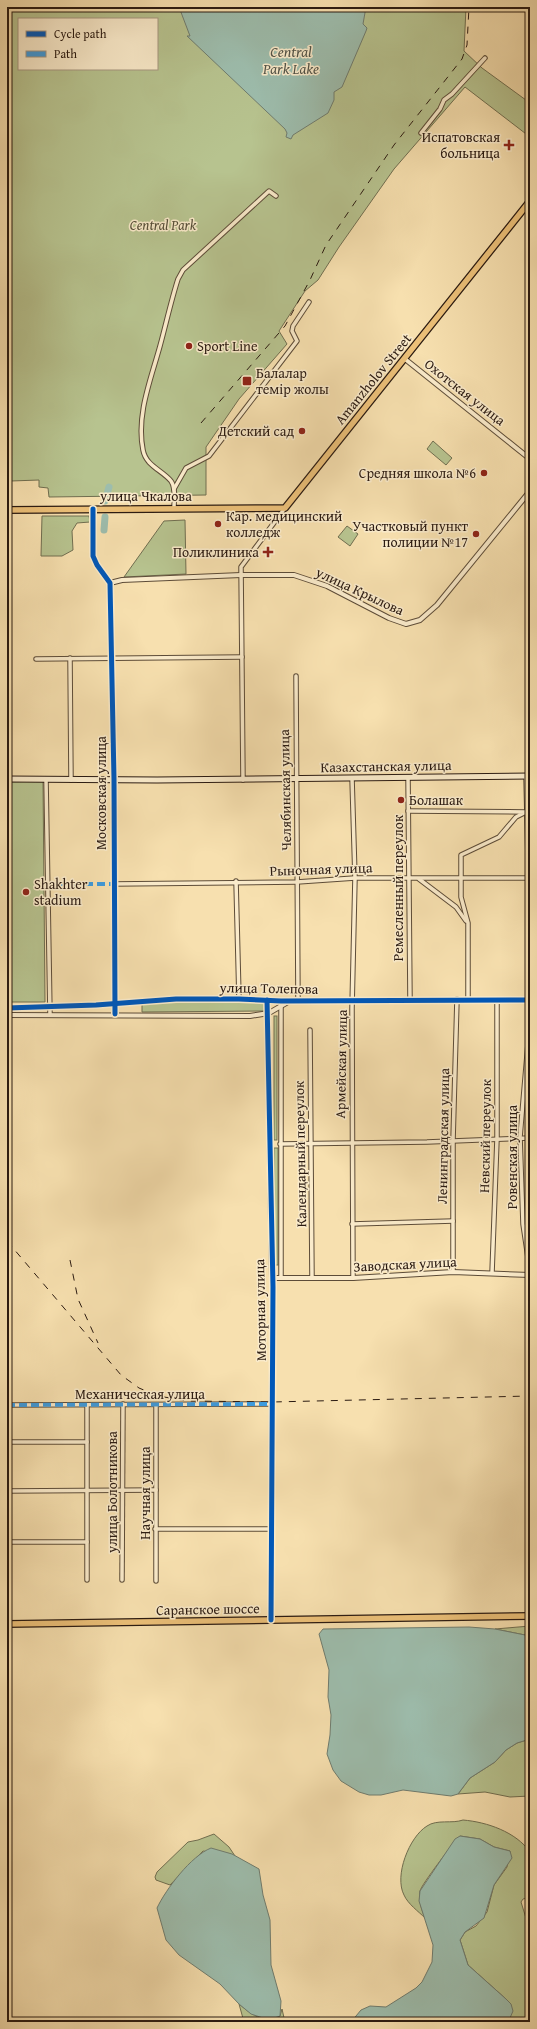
<svg xmlns="http://www.w3.org/2000/svg" width="537" height="2029" viewBox="0 0 537 2029" font-family="'Gentium Book Plus',serif">
	<rect width="100%" height="100%" fill="#f7e0af"/>
	<filter id="stains"><feTurbulence type="fractalNoise" baseFrequency=".005" numOctaves="4"/><feColorMatrix values="0 0 0 0 .2 0 0 0 0 .09 0 0 0 0 .02 0 0 0 .5 -.17"/></filter>
	<radialGradient id="worn" r=".72"><stop offset=".6" stop-color="#630" stop-opacity="0"/><stop offset="1" stop-color="#630" stop-opacity=".3"/></radialGradient>
	<g fill="#b7c38f" stroke="#706e50" fill-rule="evenodd">
		<path d="M7,7H466L464,51L482,68L530,103V137L465,87L394,169L339,247L318,280L305,291L279,331L287,344L239,399L206,447V495L49,497L48,488L39,487V480L11,481ZM19,19H157V69H19Z"/>
		<path d="M433,441L452,458L446,465L427,449Z"/>
		<path d="M42,516H89L90,522L77,523L72,531L73,550L62,556H41Z"/>
		<path d="M185,520L186,574L124,577L164,521Z"/>
		<path d="M347,526L358,534L350,546L338,537Z"/>
		<path d="M43,781L45,1002H7V782Z"/>
		<path d="M175,1001L264,1002L265,1011L142,1012V1003Z"/>
		<rect x="274" y="1016" width="3" height="124"/>
		<rect x="274" y="1148" width="4" height="117"/>
		<path d="M530,1626V1636L495,1629Z"/>
		<path d="M530,1739V1796L510,1797L485,1792L458,1794L470,1778L495,1762L506,1750L517,1743Z"/>
		<path d="M463,1820C487,1822 516,1832 530,1852V1897L523,1899L521,1902L530,1931V2022H502L505,2021L506,1999L468,1965L460,1940L465,1932L476,1926L487,1912L494,1885L507,1867L510,1851L494,1847L480,1839L460,1836C454,1842 421,1885 420,1891C418,1899 422,1911 425,1918C418,1911 408,1904 404,1895C394,1876 409,1837 427,1826C437,1819 452,1824 463,1820Z"/>
		<path d="M214,1834L229,1847L235,1856L203,1851L170,1885L156,1880L155,1877L157,1872L188,1842L198,1840Z"/>
		<path d="M239,2004C251,2014 265,2025 280,2016L282,2009L285,2022H244Z"/>
	</g>
	<g fill="#9dbdad" stroke="#6f7c6f">
		<path d="M179,7H366L363,24L367,28L366,31L342,87L334,92V100L328,113L293,135L291,139L286,137L287,133L285,129L187,36H190Z"/>
		<path d="M469,1627L495,1629L530,1636V1739L517,1743L506,1750L495,1762L470,1778L458,1794L451,1796L403,1790L381,1795H369L359,1792L341,1781L333,1770L327,1754L330,1735L331,1715L328,1697L329,1670L319,1634L323,1629Z"/>
		<path d="M460,1836L480,1839L494,1847L510,1851L512,1858L494,1885L484,1918L465,1932L460,1940L468,1965L506,1999L511,2004L513,2011L510,2018L502,2022H351L361,2010L370,2006L386,2007L416,1988L422,1982L432,1962L433,1945L419,1901L420,1891L455,1839Z"/>
		<path d="M211,1848L232,1854L259,1869L263,1895L270,1920L271,1965L281,2001L280,2016L269,2020L251,2014L239,2004L220,1984L179,1955L166,1940L157,1908C166,1889 191,1856 211,1848Z"/>
	</g>
	<g fill="none" stroke-linecap="round" stroke-linejoin="round">
		<g stroke="#9dbdad" stroke-width="7">
			<path d="M105,501L109,487"/>
			<path d="M104,530L105,517"/>
		</g>
		<g stroke="#5d4c38" stroke-width="5.5">
			<g id="minor">
				<path d="M421,133L440,109L444,100L452,94L485,58"/>
				<path d="M174,489L186,468L209,456L297,341L292,331L293,326L309,302"/>
				<path d="M174,508C174,500 176,488 171,481C162,470 146,466 143,450C136,415 151,379 160,346C166,324 171,301 178,279L183,270L269,191L276,196"/>
				<path d="M70,658L71,780"/>
				<path d="M36,659L242,657"/>
				<path d="M296,676L298,1001"/>
				<path d="M408,777L410,1000"/>
				<path d="M526,777L530,945"/>
				<path d="M352,778L355,878L352,1008L353,1278"/>
				<path d="M46,779L50,1015"/>
				<path d="M243,780L241,567L285,508"/>
				<path d="M408,811L526,812L516,817L499,837L461,855V897L468,923V999"/>
				<path d="M419,879L456,907L466,921"/>
				<path d="M236,881L239,999"/>
				<path d="M113,884L297,882L355,878H530"/>
				<path d="M281,1001V1278"/>
				<path d="M530,1020L520,1137L523,1224L530,1271"/>
				<path d="M310,1030L312,1278"/>
				<path d="M280,1144L427,1142L530,1138"/>
				<path d="M352,1224L453,1221"/>
				<path d="M453,1272V1141L457,999"/>
				<path d="M492,1273L497,1139V1000"/>
				<path d="M7,1405L272,1404"/>
				<path d="M156,1405V1581"/>
				<path d="M7,1442H87"/>
				<path d="M7,1491L156,1490"/>
				<path d="M155,1529H272"/>
				<path d="M7,1542H87"/>
				<path d="M87,1580V1405"/>
				<path d="M122,1580L123,1404"/>
				<path d="M271,1620L272,1278"/>
			</g>
		</g>
		<g stroke="#5d4c38" stroke-width="6">
			<g id="tertiary">
				<path d="M405,359L530,459"/>
				<path d="M93,509V556L97,565L110,583L114,779L115,1014"/>
				<path d="M110,583L122,580L241,575H294L327,586L389,618L406,624L420,620L437,605L530,491"/>
				<path d="M267,1000L272,1278H353L453,1272L530,1275"/>
				<path d="M7,1008L96,1005L176,999H239L281,1001L530,1000"/>
				<path d="M7,1015L250,1016L269,1013L288,1002"/>
			</g>
		</g>
		<g stroke="#2a1a11" stroke-width="7">
			<path id="secondary" d="M7,779L157,780L530,776"/>
		</g>
		<g stroke="#2a1a11" stroke-width="8">
			<path id="primary" d="M7,510L285,508L530,201"/>
		</g>
		<g stroke="#2a1a11" stroke-width="8">
			<path id="trunk" d="M7,1624L530,1616"/>
		</g>
		<use href="#minor" stroke="#faebcb" stroke-width="3.5"/>
		<use href="#tertiary" stroke="#faebcb" stroke-width="4"/>
		<use href="#secondary" stroke="#faebcb" stroke-width="5"/>
		<use href="#primary" stroke="#ecc078" stroke-width="5.5"/>
		<use href="#trunk" stroke="#ecc078" stroke-width="5.5"/>
		<g stroke="#2a1a11" stroke-width="1" stroke-dasharray="7 7" stroke-linecap="butt">
			<path d="M201,423L285,326L310,280L326,245L394,145L462,59L467,45L469,7"/>
			<path d="M7,1241L121,1375L139,1388L158,1396L188,1401L272,1402L530,1396"/>
			<path d="M70,1260L78,1299L98,1343"/>
		</g>
		<g stroke="#3d9bde" stroke-width="4" stroke-dasharray="8 4" stroke-linecap="butt">
			<path d="M49,884H113"/>
			<path d="M7,1405L272,1404"/>
		</g>
		<g stroke="#faebcb" stroke-width="8">
			<g id="cycleway">
				<path d="M93,509V556L97,565L110,583L114,779L115,1014"/>
				<path d="M267,1000L273,1287L271,1620"/>
				<path d="M7,1008L96,1005L176,999H239L281,1001L530,1000"/>
			</g>
		</g>
		<use href="#cycleway" stroke="#0057b8" stroke-width="5"/>
	</g>
	<g fill="#8f2418" stroke="#faebcb" stroke-width="1.5">
		<path d="M507 139h4v4h4v4h-4v4h-4v-4h-4v-4h4z"/>
		<circle cx="189" cy="346" r="4"/>
		<rect x="242" y="376" width="10" height="10" rx="2"/>
		<circle cx="302" cy="431" r="4"/>
		<circle cx="484" cy="473" r="4"/>
		<circle cx="218" cy="524" r="4"/>
		<circle cx="476" cy="534" r="4"/>
		<path d="M266 546h4v4h4v4h-4v4h-4v-4h-4v-4h4z"/>
		<circle cx="401" cy="800" r="4"/>
		<circle cx="26" cy="892" r="4"/>
	</g>
	<g text-anchor="middle" stroke-width="3" stroke-linejoin="round" paint-order="stroke">
		<g font-size="14" fill="#2a1a11" stroke="#faebcb" text-anchor="end">
			<text x="500" y="142">Испатовская<tspan x="500" dy="16">больница</tspan></text>
			<text x="197" y="351" text-anchor="start">Sport Line</text>
			<text x="256" y="378" text-anchor="start">Балалар<tspan x="256" dy="16">темір жолы</tspan></text>
			<text x="294" y="436">Детский сад</text>
			<text x="476" y="478">Средняя школа №6</text>
			<text x="226" y="521" text-anchor="start">Кар. медицинский<tspan x="226" dy="16">колледж</tspan></text>
			<text x="468" y="531">Участковый пункт<tspan x="468" dy="16">полиции №17</tspan></text>
			<text x="259" y="557">Поликлиника</text>
			<text x="409" y="805" text-anchor="start">Болашак</text>
			<text x="34" y="889" text-anchor="start">Shakhter<tspan x="34" dy="16">stadium</tspan></text>
		</g>
		<g font-size="14" font-style="italic" fill="#544d37" stroke="#faebcb">
			<text x="163" y="230">Central Park</text>
		</g>
		<g font-size="14" fill="#2a1a11" stroke="#faebcb">
			<text transform="translate(373 379) rotate(-51)" y="5">Amanzholov Street</text>
			<text transform="translate(465 392) rotate(38)" y="5">Охотская улица</text>
			<text x="146" y="501">улица Чкалова</text>
			<text transform="translate(360 591) rotate(25)" y="5">улица Крылова</text>
			<text transform="translate(386 766) rotate(-1)" y="5">Казахстанская улица</text>
			<text transform="translate(285 790) rotate(-91)" y="5">Челябинская улица</text>
			<text transform="translate(101 793) rotate(-90)" y="5">Московская улица</text>
			<text transform="translate(321 869) rotate(-2)" y="5">Рыночная улица</text>
			<text transform="translate(398 888) rotate(-90)" y="5">Ремесленный переулок</text>
			<text transform="translate(269 988) rotate(1)" y="5">улица Толепова</text>
			<text transform="translate(341 1064) rotate(-89)" y="5">Армейская улица</text>
			<text transform="translate(443 1136) rotate(-89)" y="5">Ленинградская улица</text>
			<text transform="translate(485 1136) rotate(-89)" y="5">Невский переулок</text>
			<text transform="translate(300 1154) rotate(-91)" y="5">Календарный переулок</text>
			<text transform="translate(512 1157) rotate(-90)" y="5">Ровенская улица</text>
			<text transform="translate(405 1264) rotate(-3)" y="5">Заводская улица</text>
			<text transform="translate(260 1310) rotate(-91)" y="5">Моторная улица</text>
			<text x="140" y="1399">Механическая улица</text>
			<text transform="translate(112 1492) rotate(-90)" y="5">улица Болотникова</text>
			<text transform="translate(145 1493) rotate(-90)" y="5">Научная улица</text>
			<text transform="translate(208 1609) rotate(-1)" y="5">Саранское шоссе</text>
		</g>
		<g font-size="15" font-style="italic" fill="#525348" stroke="#faebcb">
			<text x="291" y="57">Central<tspan x="291" dy="17">Park Lake</tspan></text>
		</g>
	</g>
	<rect width="537" height="2029" fill="none" stroke="#f7e0af" stroke-width="24"/>
	<rect x="8" y="8" width="521" height="2013" fill="none" stroke="#2a1a11" stroke-width="2"/>
	<rect x="12" y="12" width="513" height="2005" fill="none" stroke="#2a1a11"/>
	<rect x="18" y="18" width="140" height="52" fill="#faebcb" stroke="#a79781"/>
	<rect x="26" y="31" width="20" height="6" fill="#0057b8" stroke="#a79781"/>
	<text x="54" y="38" font-size="12" fill="#2a1a11">Cycle path</text>
	<rect x="26" y="51" width="20" height="6" fill="#3d9bde" stroke="#a79781"/>
	<text x="54" y="58" font-size="12" fill="#2a1a11">Path</text>
	<rect width="100%" height="100%" filter="url(#stains)"/>
	<rect width="100%" height="100%" fill="url(#worn)"/>
</svg>
